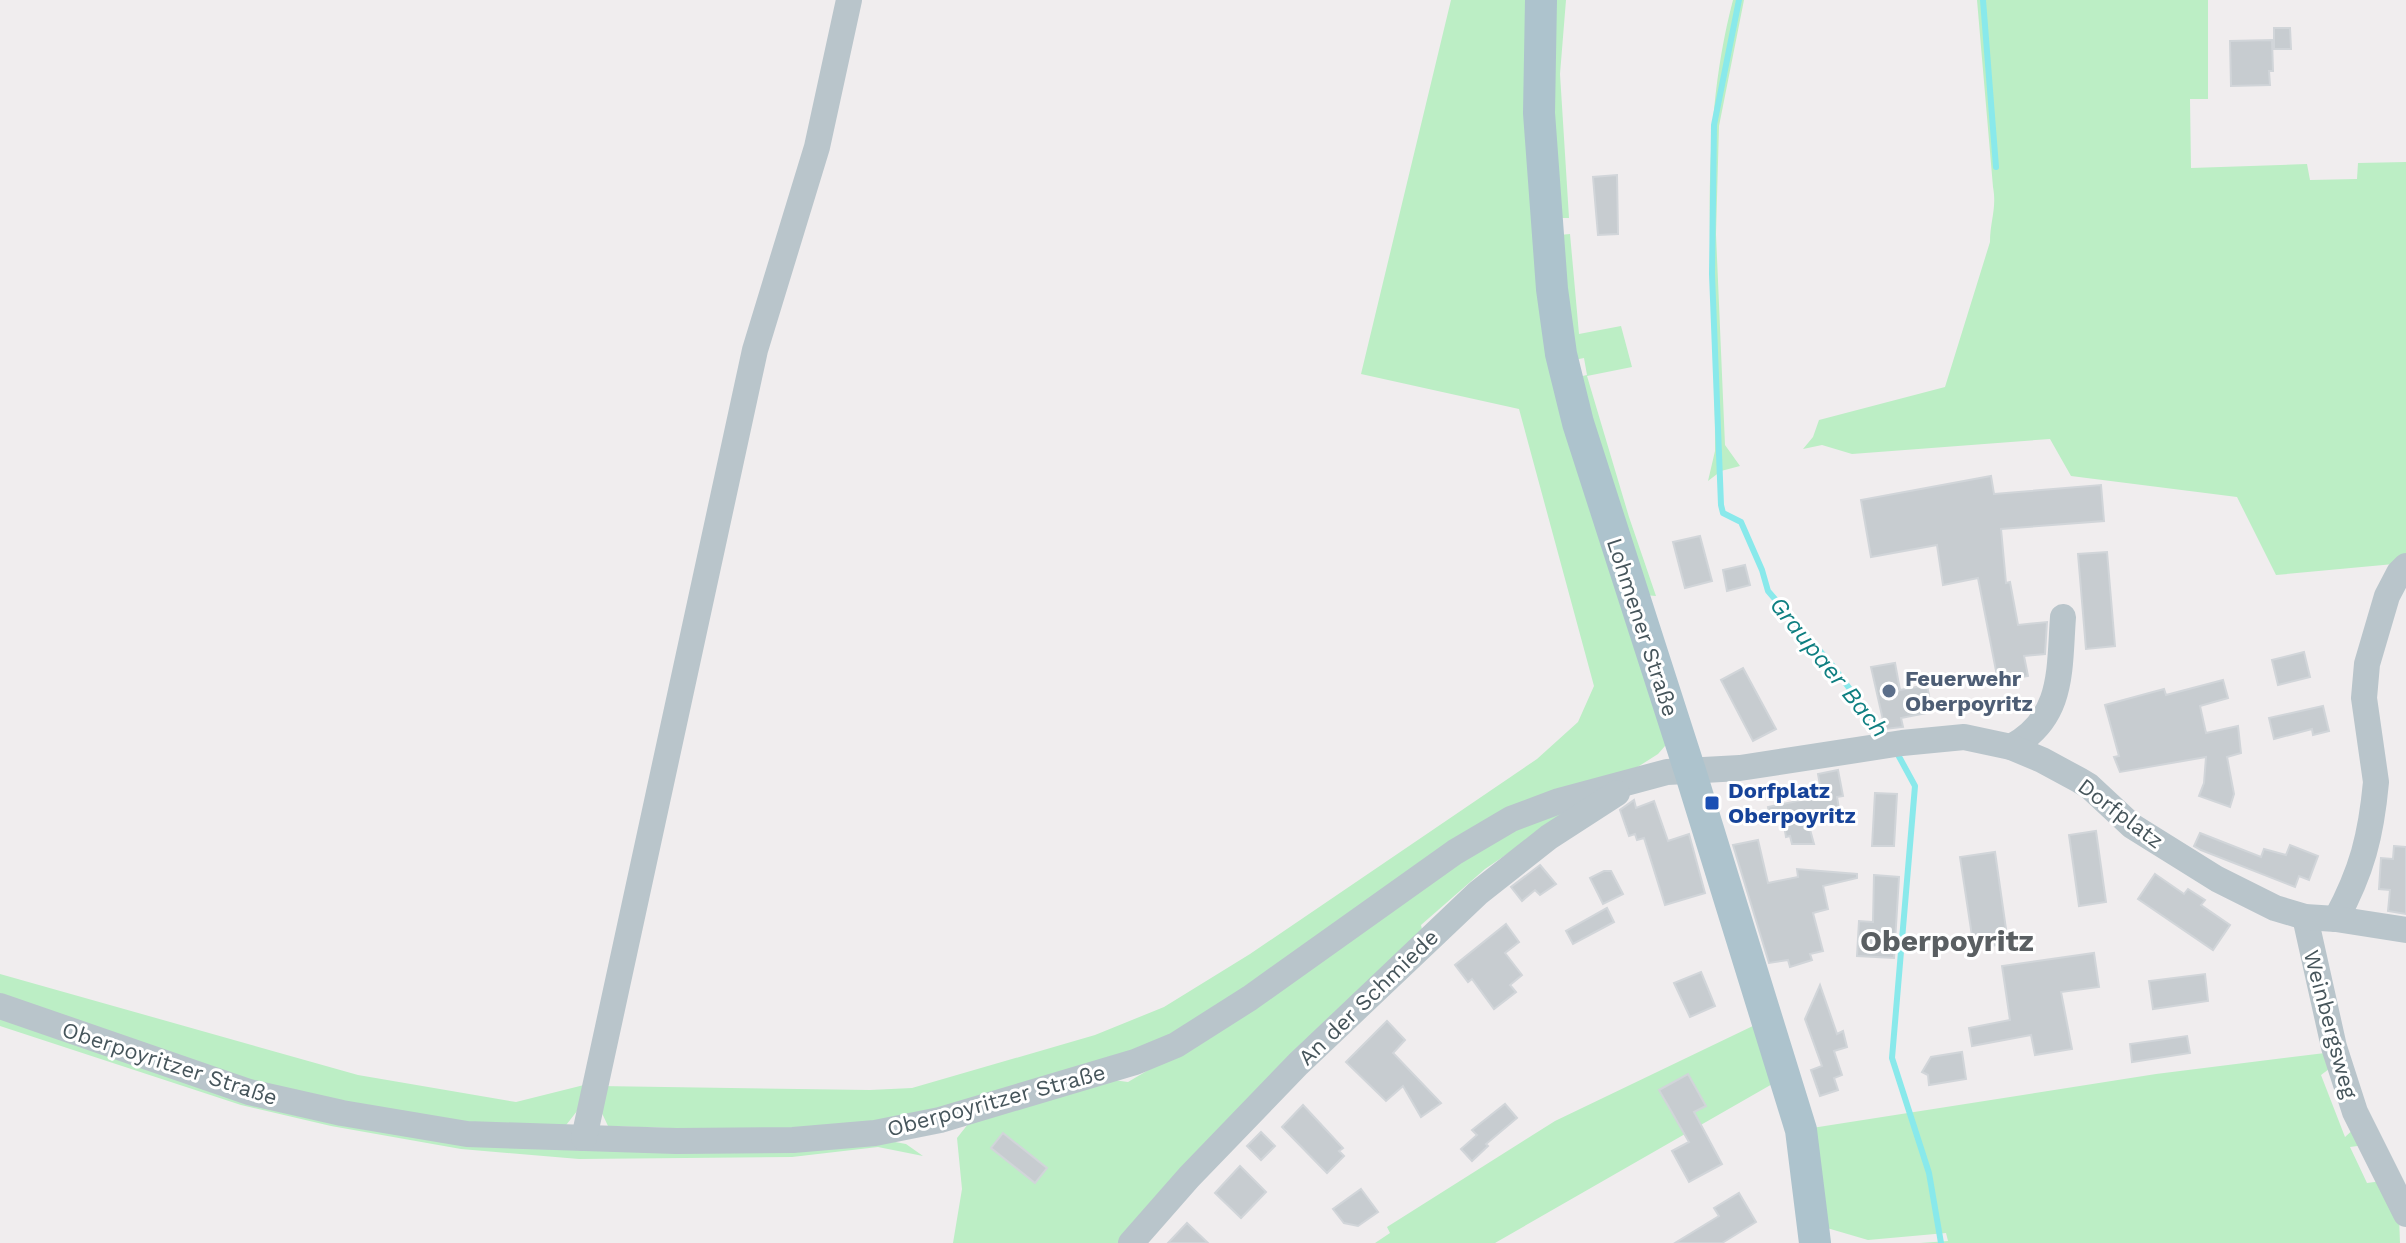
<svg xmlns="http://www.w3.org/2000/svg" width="2406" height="1243" viewBox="0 0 2406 1243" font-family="'Work Sans',sans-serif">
	<rect width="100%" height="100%" fill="#f0edee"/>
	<g fill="#bceec5">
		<path d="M1451,0H1530L1543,294L1665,731V746L1658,754L1636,768L1553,795L1172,1039L934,1114L795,1132L608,1126L600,1109L599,1086L870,1090L912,1088L1095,1035L1164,1007L1250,954L1537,759L1578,722L1594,686L1519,409L1361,374Z"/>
		<path d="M1550,0H1566L1560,74L1569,218H1558Z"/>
		<path d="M1733,0H1744L1719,126L1716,234L1725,445L1740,466L1721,471L1708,481L1715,451C1716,300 1694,148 1733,0Z"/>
		<path d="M1977,0H2208V99H2190L2191,168L2307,164L2310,180L2357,179L2358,163L2406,162V554L2394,564L2276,575L2237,497L2071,476L2050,439L1852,454L1822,445L1803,449L1813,437L1819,420L1945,387L1990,242C1990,221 1997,208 1993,187Z"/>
		<path d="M1570,234L1579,334L1621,326L1632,367L1587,376L1629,517L1656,596L1645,595L1578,377L1587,375L1584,358L1574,360L1559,235Z"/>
		<path d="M1563,806L1562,817L1485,869L1421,925L1423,934L1124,1243H953L962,1189L957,1138L972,1119L1113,1080L1128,1082L1184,1049L1460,856Z"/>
		<path d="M0,974L358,1075L516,1102L588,1084L581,1106L563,1129L471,1124L249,1084L0,999Z"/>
		<path d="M0,1015L342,1118L884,1140L906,1144L923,1156L878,1147L792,1157L579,1159L461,1149L331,1126L241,1105L0,1026Z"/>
		<path d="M1757,1024L1774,1083L1495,1243H1375L1390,1233L1387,1227L1555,1121Z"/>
		<path d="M2325,1053L2333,1066L2321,1075L2345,1137L2356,1127L2365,1145L2350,1147L2367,1183L2382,1181L2399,1216L2400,1243H1920L1948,1241L1946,1233L1868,1240L1827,1228L1812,1128L2156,1074Z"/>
	</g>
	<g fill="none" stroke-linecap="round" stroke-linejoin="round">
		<g stroke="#89e9eb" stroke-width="6">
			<path d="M1739,0L1714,125L1712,274L1721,505L1723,513L1741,522L1762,570L1768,591L1832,665L1887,739"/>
			<path d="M1983,0L1996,167"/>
			<path d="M1896,751L1915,786L1892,1058L1929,1173L1941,1243"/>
		</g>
	</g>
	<g fill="#c7ccd0" stroke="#d1d5d9" stroke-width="2">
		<path d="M2274,28H2290L2291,49H2274Z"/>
		<path d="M2272,40L2273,71H2269L2270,85L2231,86L2230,41Z"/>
		<path d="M1617,175L1618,234L1598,235L1593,177Z"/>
		<path d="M1991,476L1994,494L2101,485L2104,521L2001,529L2006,583L2010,582L2018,625L2047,622L2045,654L2024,656L2028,676L1998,681L1978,578L1943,585L1937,545L1871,557L1861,500Z"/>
		<path d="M1700,536L1712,581L1685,588L1673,542Z"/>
		<path d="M2107,552L2115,646L2086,649L2078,554Z"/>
		<path d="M1745,565L1750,585L1727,591L1723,570Z"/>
		<path d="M2304,652L2310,677L2278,685L2272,660Z"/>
		<path d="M1895,663L1900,690L1927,685L1932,712L1901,718L1903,727L1885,729L1871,667Z"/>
		<path d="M1743,668L1776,729L1753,741L1721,680Z"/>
		<path d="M2223,680L2228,698L2200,706L2206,733L2238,726L2241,753L2227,757L2234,794L2230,807L2199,796L2204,783L2206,757L2120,772L2114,757L2119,756L2105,705L2164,689L2166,695Z"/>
		<path d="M2323,706L2329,731L2313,735L2312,729L2274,739L2269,718Z"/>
		<path d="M1838,770L1843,796L1837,797L1839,809L1806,815L1814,844H1792L1790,836L1786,837L1783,819L1770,821L1768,807L1822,796L1818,774Z"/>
		<path d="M1875,793L1897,794L1894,846H1872Z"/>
		<path d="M1634,800L1636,808L1654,801L1668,841L1689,834L1705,893L1665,905L1644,838L1637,840L1635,834L1629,836L1620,810Z"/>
		<path d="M2096,831L2106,902L2079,906L2069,835Z"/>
		<path d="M2200,833L2261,857L2264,849L2286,855L2290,845L2318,856L2309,880L2299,876L2295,887L2201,850L2194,846Z"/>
		<path d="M1758,840L1768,883L1798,877L1797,869L1857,874V878L1823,886L1828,909L1813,913L1823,951L1810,954L1812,960L1790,967L1788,960L1769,963L1733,845Z"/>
		<path d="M2394,846L2406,847V914L2388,911L2390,890L2379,889L2381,858L2393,859Z"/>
		<path d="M1995,852L2008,943L1974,949L1960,857Z"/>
		<path d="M1540,865L1556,884L1540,895L1535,890L1522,901L1511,887Z"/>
		<path d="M1604,871H1611L1623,894L1603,904L1590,878Z"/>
		<path d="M2155,874L2184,894L2188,889L2205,900L2201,905L2230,925L2213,950L2138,899Z"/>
		<path d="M1874,875L1899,877L1894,958L1857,956L1859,921L1873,922Z"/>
		<path d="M1607,908L1614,922L1573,944L1566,931Z"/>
		<path d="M1506,924L1519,942L1505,953L1522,975L1510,985L1516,992L1494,1009L1472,979L1468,982L1455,965Z"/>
		<path d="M2094,953L2099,987L2061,992L2072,1049L2035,1055L2031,1035L1972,1046L1969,1028L2010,1020L2002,966Z"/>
		<path d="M1701,972L1715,1006L1690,1017L1674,983Z"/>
		<path d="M2205,974L2208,1001L2153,1009L2149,981Z"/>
		<path d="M1820,985L1837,1034L1843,1031L1847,1047L1834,1051L1842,1075L1834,1078L1838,1090L1820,1096L1811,1070L1822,1066L1805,1019Z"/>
		<path d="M1387,1021L1405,1040L1393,1053L1441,1103L1421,1117L1403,1086L1386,1101L1346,1062Z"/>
		<path d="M2187,1036L2190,1053L2132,1062L2130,1044Z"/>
		<path d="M1962,1052L1966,1079L1929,1085L1928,1075L1922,1072L1931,1057Z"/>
		<path d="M1688,1074L1706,1106L1694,1112L1722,1164L1689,1182L1672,1151L1689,1142L1659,1090Z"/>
		<path d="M1505,1104L1517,1118L1486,1144L1488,1146L1472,1161L1461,1149L1477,1135L1472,1130Z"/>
		<path d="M1303,1105L1343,1148L1339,1151L1344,1156L1327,1173L1282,1127Z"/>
		<path d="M1261,1132L1275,1146L1261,1160L1247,1146Z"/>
		<path d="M1003,1133L1047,1168L1035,1183L991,1148Z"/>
		<path d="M1240,1166L1266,1192L1241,1218L1215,1193Z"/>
		<path d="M1361,1189L1378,1212L1358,1226L1344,1223L1333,1209Z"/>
		<path d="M1739,1193L1756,1222L1722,1243H1675L1719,1216L1714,1208Z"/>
		<path d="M1187,1223L1208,1243H1168Z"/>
	</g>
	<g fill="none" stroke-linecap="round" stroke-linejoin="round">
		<g stroke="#b9c5cb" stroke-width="26">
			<path d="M2011,747C2064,718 2059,671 2063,617"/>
			<path d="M2305,917L2334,1047L2355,1112L2406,1214"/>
			<path d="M2336,919C2362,871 2371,836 2376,782L2364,698L2367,664L2387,596L2399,573L2406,566"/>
			<path d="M0,1006L249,1092L342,1113L467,1134L676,1141L793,1140L875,1133L940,1120L1135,1062L1176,1045L1250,998L1455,852L1511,819L1559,801L1667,772L1740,768L1902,743L1964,737L2011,747L2042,760L2079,780L2089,786L2132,826L2217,879L2275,908L2305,917L2336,919L2406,930"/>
			<path d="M584,1138L755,350L817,147L849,0"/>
			<path d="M1131,1243L1189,1177L1298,1064L1478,893L1549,837L1617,793"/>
		</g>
		<path stroke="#adc3cd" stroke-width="32" d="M1541,0L1539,113L1552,289L1561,354L1578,423L1690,771L1801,1130L1815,1243"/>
	</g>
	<circle fill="#5c6f8a" stroke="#fff" stroke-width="3" cx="1889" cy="691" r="8"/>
	<rect fill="#1a4fb4" stroke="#fff" stroke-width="3" x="1704" y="795" width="16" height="16" rx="4"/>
	<g text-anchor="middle" stroke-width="6" stroke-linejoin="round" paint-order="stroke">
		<g font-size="22" fill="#46555b" stroke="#fff">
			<text transform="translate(1643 627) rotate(72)" y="8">Lohmener Straße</text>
			<text transform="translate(2121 813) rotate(37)" y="8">Dorfplatz</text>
			<text transform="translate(1368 997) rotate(-44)" y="8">An der Schmiede</text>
			<text transform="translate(2331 1024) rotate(75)" y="8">Weinbergsweg</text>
			<text transform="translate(170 1063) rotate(18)" y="8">Oberpoyritzer Straße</text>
			<text transform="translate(996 1100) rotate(-15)" y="8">Oberpoyritzer Straße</text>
		</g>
		<g font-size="22" font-weight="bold" fill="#4e5e75" stroke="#fff" text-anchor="start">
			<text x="1905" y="686">Feuerwehr<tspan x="1905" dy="25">Oberpoyritz</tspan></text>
		</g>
		<g font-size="22" font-weight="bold" fill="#164399" stroke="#fff" text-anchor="start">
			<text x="1728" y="798">Dorfplatz<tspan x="1728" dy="25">Oberpoyritz</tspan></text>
		</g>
		<g font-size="24" font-style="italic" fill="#0e7f81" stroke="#fff">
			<text transform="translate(1829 667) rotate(51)" y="8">Graupaer Bach</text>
		</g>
		<g font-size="30" font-weight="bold" fill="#5a5f62" stroke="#fff">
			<text x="1947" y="951">Oberpoyritz</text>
		</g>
	</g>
</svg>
